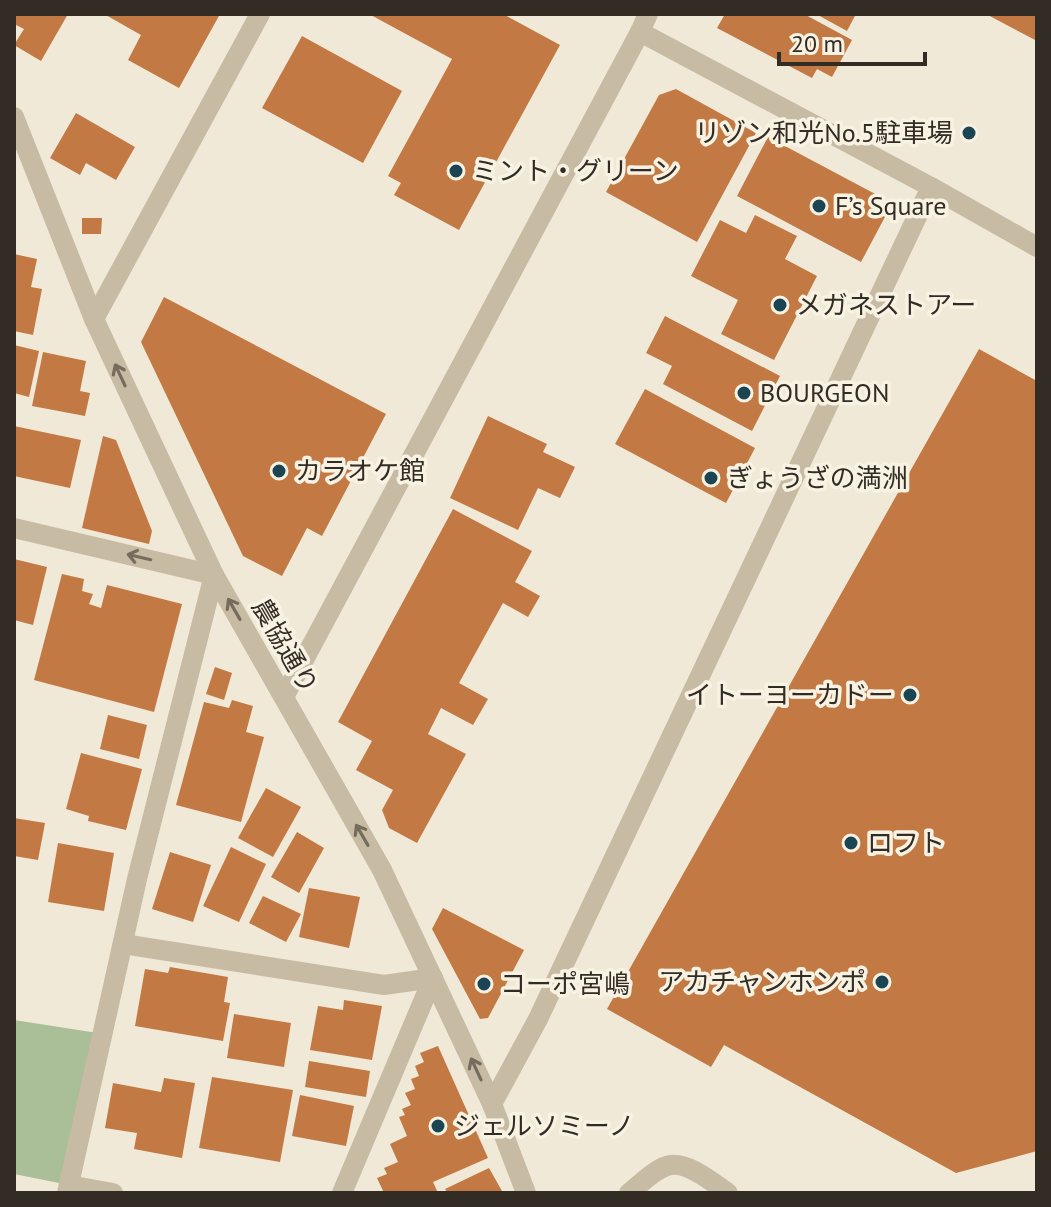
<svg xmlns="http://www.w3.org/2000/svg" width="1051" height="1207" viewBox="0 0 1051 1207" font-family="'PT Sans','Noto Sans JP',sans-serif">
	<rect width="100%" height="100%" fill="#f0e9d7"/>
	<path fill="#aabe98" d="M14,1020L104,1034L69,1185L14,1174Z"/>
	<g fill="#c37943">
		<path d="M14,14H68L41,61L14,45L24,29L14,24Z"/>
		<path d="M104,14H220L179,88L128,60L141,35Z"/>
		<path d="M369,14H503L560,45L459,230L394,195L401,183L388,176L452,59Z"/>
		<path d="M725,14H804L852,40L832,77L817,69L812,78L717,28Z"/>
		<path d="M816,14H856L847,31Z"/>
		<path d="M986,14H1037V41Z"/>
		<path d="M302,36L402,91L363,163L262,108Z"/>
		<path d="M676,89L756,133L697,242L606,192L659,95Z"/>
		<path d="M76,113L135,147L116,180L86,163L80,175L50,158Z"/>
		<path d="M768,137L879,196L886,215L861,262L737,196Z"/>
		<path d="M755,215L797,236L785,259L817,276L774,360L721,334L738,300L691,276L720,220L746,233Z"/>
		<path d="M82,218H102L101,234H82Z"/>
		<path d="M14,254L37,259L31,287L42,289L33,335L14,331Z"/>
		<path d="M164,297L386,414L322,536L307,528L282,576L243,556L141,342Z"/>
		<path d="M665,316L780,376L752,431L663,384L672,366L646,353Z"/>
		<path d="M14,345L39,351L29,397L14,393Z"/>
		<path d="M979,349L1037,381V1151L956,1173L724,1045L711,1067L607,1009Z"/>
		<path d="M43,352L86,361L80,391L90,393L85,416L32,406Z"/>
		<path d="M645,389L755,448L726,503L615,444Z"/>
		<path d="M488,416L547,444L543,452L575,467L560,498L538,488L518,530L450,498Z"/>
		<path d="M14,426L81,440L70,488L14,476Z"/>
		<path d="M103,436L116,440L152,531L149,544L82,528Z"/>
		<path d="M453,509L532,551L515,582L540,596L528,617L503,603L459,683L488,699L473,725L441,708L428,734L466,754L417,843L389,828L382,810L393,790L356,770L372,741L338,722Z"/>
		<path d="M14,559L47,567L33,625L14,620Z"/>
		<path d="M62,574L84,579L82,591L93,594L89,604L101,608L107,585L182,604L154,712L34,680Z"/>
		<path d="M215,667L232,673L224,700L206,694Z"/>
		<path d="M232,700L253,706L246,732L264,737L241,822L176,805L204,702L229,708Z"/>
		<path d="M108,715L147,725L139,759L100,749Z"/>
		<path d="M81,753L142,769L126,830L88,821L89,816L66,809Z"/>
		<path d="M266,788L301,807L273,857L238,838Z"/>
		<path d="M14,818L45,823L38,860L14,856Z"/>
		<path d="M297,832L324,848L299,893L271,877Z"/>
		<path d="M58,843L114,853L104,911L48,902Z"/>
		<path d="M231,847L266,864L239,922L203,906Z"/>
		<path d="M170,852L211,865L193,922L152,909Z"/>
		<path d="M309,888L360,897L349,948L299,937Z"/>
		<path d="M263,896L301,914L286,942L249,923Z"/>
		<path d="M443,908L524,950L488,1018L480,1019L432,929Z"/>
		<path d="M170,967L228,977L224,1002L230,1003L223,1041L135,1026L145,969L168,973Z"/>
		<path d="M344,1000L382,1006L372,1060L310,1050L318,1006L343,1010Z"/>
		<path d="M234,1014L291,1023L284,1067L227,1058Z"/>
		<path d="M438,1046L488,1158L433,1182L438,1193H384L377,1178L387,1174L384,1168L398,1162L390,1144L407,1136L399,1117L405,1115L402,1109L411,1105L405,1093L415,1089L411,1079L419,1076L415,1066L424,1062L420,1053Z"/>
		<path d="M309,1061L370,1071L366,1097L305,1087Z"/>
		<path d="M212,1077L293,1090L280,1162L199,1148Z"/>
		<path d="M164,1078L195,1083L182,1158L134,1149L137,1133L105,1128L113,1083L161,1092Z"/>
		<path d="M300,1095L354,1106L346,1146L292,1136Z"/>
		<path d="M489,1168L502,1191L501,1193H448L445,1189Z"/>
	</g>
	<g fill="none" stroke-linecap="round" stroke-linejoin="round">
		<g stroke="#c7bba4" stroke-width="20">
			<path d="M123,944L384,985L433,978"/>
			<path d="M69,1185L113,1193"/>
			<path d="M67,1193L137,879L214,575"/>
			<path d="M342,1193L433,978"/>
			<path d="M629,1193C641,1184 656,1167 671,1165C690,1163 713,1183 728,1193"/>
		</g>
		<g stroke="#c7bba4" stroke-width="20">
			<path d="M640,32L931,187L1037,247"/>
			<path d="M14,117L94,319L214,575L382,870L492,1104L526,1193"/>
			<path d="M94,319L260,14"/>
			<path d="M14,528L214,575"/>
			<path d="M284,697L640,32L648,14"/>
			<path d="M492,1104L538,1019L931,187"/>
		</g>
	</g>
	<defs><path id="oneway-shaft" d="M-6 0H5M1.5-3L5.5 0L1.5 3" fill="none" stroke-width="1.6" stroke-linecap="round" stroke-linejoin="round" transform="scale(2)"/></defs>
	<g stroke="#766c5e">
		<use href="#oneway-shaft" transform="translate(120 375) rotate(-115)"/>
		<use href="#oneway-shaft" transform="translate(139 557) rotate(-167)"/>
		<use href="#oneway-shaft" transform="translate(234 609) rotate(-120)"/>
		<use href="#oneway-shaft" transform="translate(362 835) rotate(-120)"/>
		<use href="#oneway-shaft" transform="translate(476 1069) rotate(-115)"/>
	</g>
	<g fill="#1c4553" stroke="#f8f2e3" stroke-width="3">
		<circle cx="969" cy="133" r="8"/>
		<circle cx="456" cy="171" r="8"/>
		<circle cx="819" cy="206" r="8"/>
		<circle cx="780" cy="305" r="8"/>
		<circle cx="744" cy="393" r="8"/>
		<circle cx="279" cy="471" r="8"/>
		<circle cx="711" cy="478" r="8"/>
		<circle cx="910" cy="695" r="8"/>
		<circle cx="851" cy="843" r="8"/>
		<circle cx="882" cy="982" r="8"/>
		<circle cx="484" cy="984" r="8"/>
		<circle cx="438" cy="1126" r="8"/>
	</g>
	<g text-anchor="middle" stroke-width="7" stroke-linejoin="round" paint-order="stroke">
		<g font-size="26" fill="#332c25" stroke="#f8f2e3" text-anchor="start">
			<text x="953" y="142" text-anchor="end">リゾン和光No.5駐車場</text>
			<text x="472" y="180">ミント・グリーン</text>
			<text x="835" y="215">F’s Square</text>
			<text x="796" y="314">メガネストアー</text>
			<text x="760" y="402">BOURGEON</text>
			<text x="295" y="480">カラオケ館</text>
			<text x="727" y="487">ぎょうざの満洲</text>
			<text x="894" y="704" text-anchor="end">イトーヨーカドー</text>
			<text x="867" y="852">ロフト</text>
			<text x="866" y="991" text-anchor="end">アカチャンホンポ</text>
			<text x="500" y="993">コーポ宮嶋</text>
			<text x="454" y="1135">ジェルソミーノ</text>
		</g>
		<g font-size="26" fill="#332c25" stroke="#f8f2e3">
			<text transform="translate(285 646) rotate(60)" y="9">農協通り</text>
		</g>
	</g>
	<rect width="1051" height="1207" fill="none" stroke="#332c25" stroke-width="32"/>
	<path d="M779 52v12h146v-12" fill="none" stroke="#332c25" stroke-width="4"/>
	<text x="791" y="52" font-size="24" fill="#332c25" stroke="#f8f2e3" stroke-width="6" paint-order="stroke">20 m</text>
</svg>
